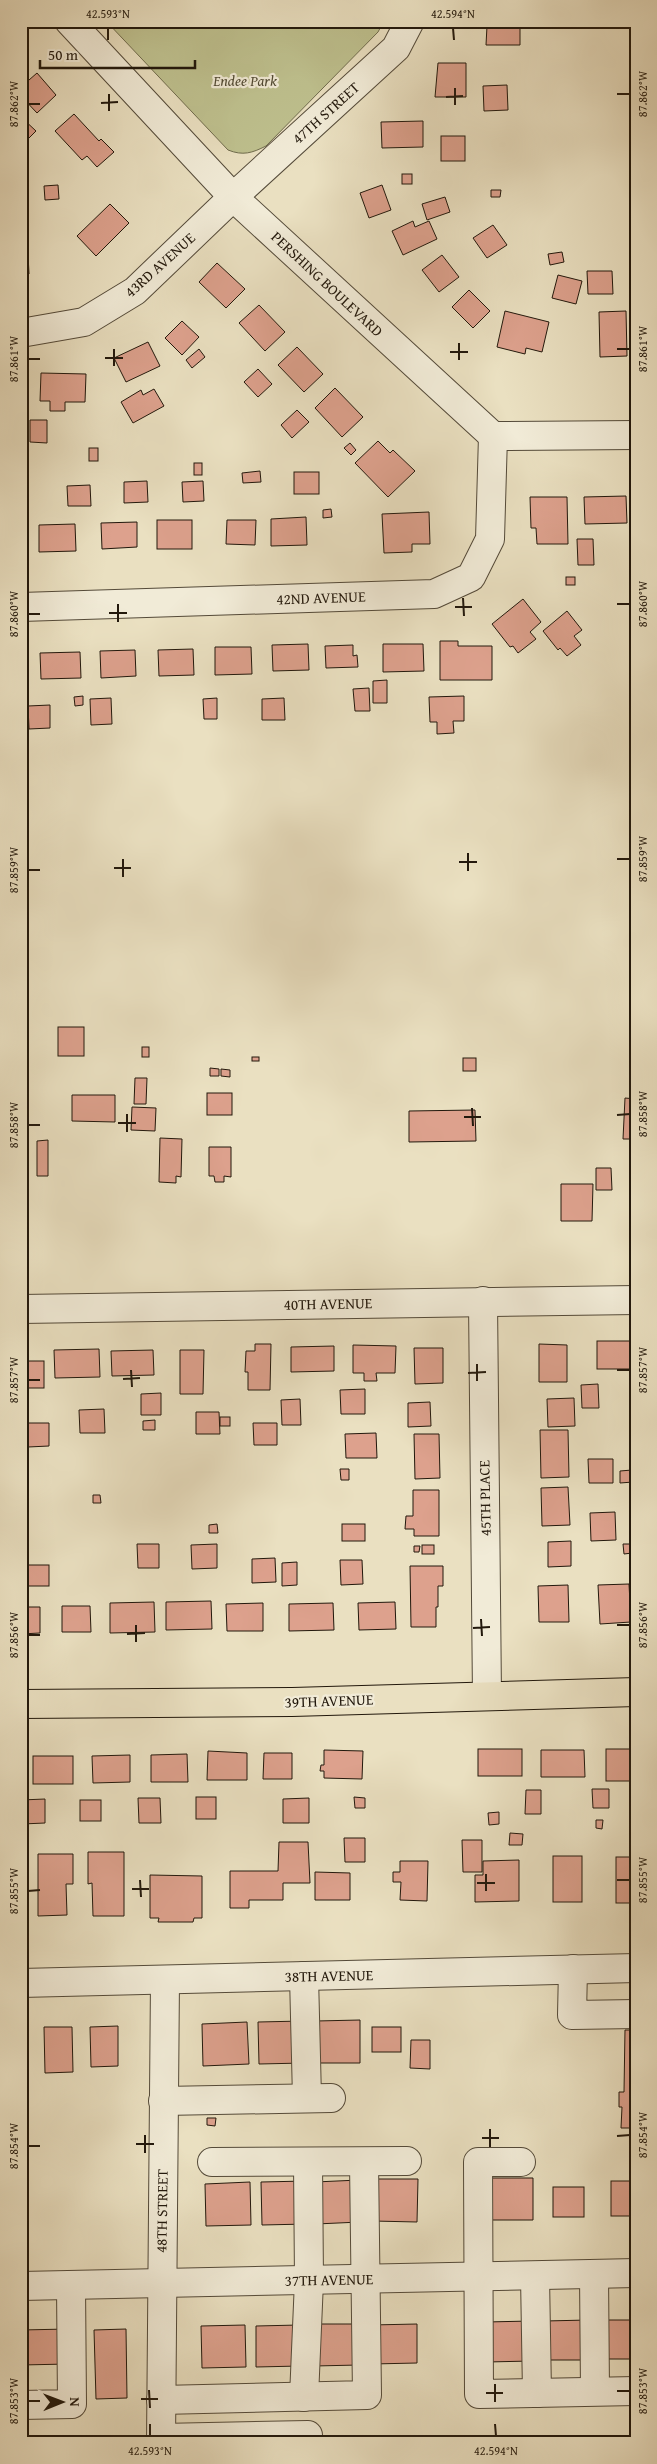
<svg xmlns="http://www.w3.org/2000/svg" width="657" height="2464" viewBox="0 0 657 2464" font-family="'Gentium Book Plus',serif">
	<rect width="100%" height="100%" fill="#eae0c1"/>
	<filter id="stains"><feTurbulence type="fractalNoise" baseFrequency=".004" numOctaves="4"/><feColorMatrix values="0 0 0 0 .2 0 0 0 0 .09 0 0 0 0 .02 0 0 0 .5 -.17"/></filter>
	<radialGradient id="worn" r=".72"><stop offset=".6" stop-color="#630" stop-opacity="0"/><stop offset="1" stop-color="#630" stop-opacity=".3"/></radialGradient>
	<path fill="#bec08e" stroke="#706c4d" d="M106,21H384L378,32L266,146C252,153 243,156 228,150Z"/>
	<g fill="#dda18d" stroke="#22180c">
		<path d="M467,21H520V45H486L487,26H467Z"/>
		<path d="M438,63H466V97H435Z"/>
		<path d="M37,73L56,95L37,113L21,96V87Z"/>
		<path d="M507,85L508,110L484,111L483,86Z"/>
		<path d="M74,114L99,141L101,139L114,152L97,167L87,156L82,160L55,131Z"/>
		<path d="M21,117L36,131L21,146Z"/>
		<path d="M423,121V147L382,148L381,122Z"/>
		<rect x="441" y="136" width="24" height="25"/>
		<rect x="402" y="174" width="10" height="10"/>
		<path d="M58,185L59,199L45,200L44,186Z"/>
		<path d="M382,185L391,210L369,218L360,193Z"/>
		<path d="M491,190H501L500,197H491Z"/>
		<path d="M445,197L450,212L427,220L422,204Z"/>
		<path d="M110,204L129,223L96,256L77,236Z"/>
		<path d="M413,221L415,227L429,221L437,239L403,255L392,231Z"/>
		<path d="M493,225L507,245L487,258L473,238Z"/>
		<path d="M27,235L29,274L21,275V236Z"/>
		<path d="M562,252L564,262L550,265L548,254Z"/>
		<path d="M442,255L459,277L439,292L422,270Z"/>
		<path d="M217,263L245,289L226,308L199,282Z"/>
		<path d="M587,271H612L613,294H588Z"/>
		<path d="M558,275L582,281L576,304L552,298Z"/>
		<path d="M632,279H636V303L632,304Z"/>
		<path d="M469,290L490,311L473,328L452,307Z"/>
		<path d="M259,305L285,332L265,351L239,323Z"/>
		<path d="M505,311L549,322L542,352L526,348L525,354L497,347Z"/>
		<path d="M626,311L627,356L600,357L599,312Z"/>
		<path d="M182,321L199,337L182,355L165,338Z"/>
		<path d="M148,342L160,366L126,382L114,358Z"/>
		<path d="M297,347L323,374L304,392L278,365Z"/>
		<path d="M199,349L205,357L192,368L186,360Z"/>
		<path d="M258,369L272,384L258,397L244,382Z"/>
		<path d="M41,373L86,374L85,402H65V411H50V401H40Z"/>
		<path d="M335,388L363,417L342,437L315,408Z"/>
		<path d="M154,389L164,406L133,423L121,402L141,390L143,395Z"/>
		<path d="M297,410L309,422L292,438L281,425Z"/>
		<path d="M30,420H47V443L30,442Z"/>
		<path d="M21,426H26L27,443H21Z"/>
		<path d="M378,441L390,453L393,450L415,471L388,497L355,463Z"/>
		<path d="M350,443L356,450L351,455L344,448Z"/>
		<rect x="89" y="448" width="9" height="13"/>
		<rect x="194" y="463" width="8" height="12"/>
		<path d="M260,471L261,482L243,483L242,473Z"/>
		<rect x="294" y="472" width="25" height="22"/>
		<path d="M147,481L148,502L124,503V482Z"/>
		<path d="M203,481L204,501L183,502L182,482Z"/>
		<path d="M90,485L91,506H68L67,486Z"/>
		<path d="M626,496L627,523L585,524L584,497Z"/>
		<path d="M530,497H567L568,544H537L536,528H531Z"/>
		<path d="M331,509L332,517L323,518V510Z"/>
		<path d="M429,512L430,544H412V552L384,553L382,514Z"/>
		<path d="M306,517L307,545L271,546V519Z"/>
		<rect x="157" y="520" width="35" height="29"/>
		<path d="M227,520H256L255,545L226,544Z"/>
		<path d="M137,522V547L102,549L101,523Z"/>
		<path d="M75,524L76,551L39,552V525Z"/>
		<path d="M577,539H593L594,565H578Z"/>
		<path d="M634,559L636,560V584H633Z"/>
		<rect x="566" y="577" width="9" height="8"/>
		<path d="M523,599L541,622L530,632L536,639L518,653L513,646L510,647L492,624Z"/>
		<path d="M567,611L582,630L574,636L581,645L567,656L560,648L558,650L543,631Z"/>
		<path d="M440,641H458V646H492V680H440Z"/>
		<path d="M308,644L309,670L273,671L272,645Z"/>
		<path d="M383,644H423L424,671L383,672Z"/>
		<path d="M353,645V656L357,655L358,667L326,668L325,646Z"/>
		<path d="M215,647H251L252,674L215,675Z"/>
		<path d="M193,649L194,675L159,676L158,650Z"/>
		<path d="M135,650L136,676L101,678L100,651Z"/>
		<path d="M80,652L81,678L41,679L40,653Z"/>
		<path d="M387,680V703H373V681Z"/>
		<path d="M369,688L370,711H355L353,689Z"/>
		<path d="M83,696V705L75,706L74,697Z"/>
		<path d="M464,696V721H453L454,733L437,734V722H430L429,697Z"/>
		<path d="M111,698L112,724L91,725L90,699Z"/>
		<path d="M217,698V719H204L203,699Z"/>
		<path d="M284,698L285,720H262V699Z"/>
		<path d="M50,705V728L29,729L28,706Z"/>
		<rect x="58" y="1027" width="26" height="29"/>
		<rect x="142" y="1047" width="7" height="10"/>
		<rect x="252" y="1057" width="7" height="4"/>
		<rect x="463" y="1058" width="13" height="13"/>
		<path d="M210,1068L219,1069V1076H210Z"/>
		<path d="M221,1069L230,1070V1077L221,1076Z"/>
		<path d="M135,1078H147L146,1104H134Z"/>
		<rect x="207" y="1093" width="25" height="22"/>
		<path d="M72,1095H115V1122L72,1121Z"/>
		<path d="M625,1098L636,1099V1172H632V1139H623Z"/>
		<path d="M132,1107L156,1108L155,1131L131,1130Z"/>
		<path d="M475,1110L476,1141L409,1142V1111Z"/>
		<path d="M160,1138L182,1139L181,1177L176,1176V1183L159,1182Z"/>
		<path d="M48,1140V1176H37V1141Z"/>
		<path d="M209,1147H231V1177L224,1176V1182H215L214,1176H209Z"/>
		<path d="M596,1168H611L612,1190H596Z"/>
		<path d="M561,1184H593L592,1221H561Z"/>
		<rect x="597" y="1341" width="39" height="28"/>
		<path d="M255,1344H271L270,1390H248V1372H245L246,1351H255Z"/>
		<path d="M539,1344L567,1345V1382H539Z"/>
		<path d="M353,1345L396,1346L395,1373H376L377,1381H364V1373H353Z"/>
		<path d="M334,1346V1371L291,1372V1347Z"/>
		<path d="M414,1348H443V1383L415,1384Z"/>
		<path d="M99,1349L100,1377L55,1378L54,1350Z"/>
		<path d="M153,1350L154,1375L112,1376L111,1351Z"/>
		<path d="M180,1350H204L203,1394H180Z"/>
		<rect x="21" y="1361" width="23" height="27"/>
		<path d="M598,1384L599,1408H582L581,1385Z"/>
		<path d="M365,1389V1414H341L340,1390Z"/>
		<path d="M161,1393V1415H141V1394Z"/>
		<path d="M574,1398L575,1426L548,1427L547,1399Z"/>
		<path d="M300,1399L301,1425H282L281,1400Z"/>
		<path d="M430,1402L431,1426L408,1427V1403Z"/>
		<path d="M104,1409L105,1433H80L79,1410Z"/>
		<path d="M196,1412H219L220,1434H196Z"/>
		<rect x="220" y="1417" width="10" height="9"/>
		<path d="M155,1420V1430H143V1421Z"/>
		<path d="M28,1423H49V1446L28,1447Z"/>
		<path d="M253,1423H277V1445H254Z"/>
		<path d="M540,1430H568L569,1477L541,1478Z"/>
		<path d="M376,1433L377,1458H346L345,1434Z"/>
		<path d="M414,1434H439L440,1478L415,1479Z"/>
		<path d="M588,1459H613V1483H589Z"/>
		<path d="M340,1469H349V1480H341Z"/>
		<path d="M632,1470L633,1482L620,1483V1471Z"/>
		<path d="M568,1487L570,1525L542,1526L541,1488Z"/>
		<path d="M413,1490H439V1536H414V1529H405L406,1516H413Z"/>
		<path d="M93,1495H100L101,1503H93Z"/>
		<path d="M615,1512L616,1540L591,1541L590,1513Z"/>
		<path d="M217,1524L218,1533H209V1525Z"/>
		<rect x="342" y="1524" width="23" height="17"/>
		<path d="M571,1541V1566L548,1567V1542Z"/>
		<path d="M137,1544H159V1568H138Z"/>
		<path d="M217,1544V1568L192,1569L191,1545Z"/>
		<path d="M623,1544H631L632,1553L624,1554Z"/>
		<rect x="422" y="1545" width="12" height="9"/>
		<path d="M414,1546H420L419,1552H414Z"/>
		<path d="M275,1558L276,1582L252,1583V1559Z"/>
		<path d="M340,1560H362L363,1584L341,1585Z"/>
		<path d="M297,1562V1585L282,1586V1563Z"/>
		<rect x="28" y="1565" width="21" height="21"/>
		<path d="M410,1566H443V1586H438V1607H436V1627H411Z"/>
		<path d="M629,1584L631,1622L600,1624L598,1585Z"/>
		<path d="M568,1585L569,1622H539L538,1586Z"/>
		<path d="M211,1601L212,1629L166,1630V1602Z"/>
		<path d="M154,1602L155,1632L110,1633V1603Z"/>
		<path d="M395,1602L396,1629L359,1630L358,1603Z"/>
		<path d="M263,1603V1631H227L226,1604Z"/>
		<path d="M333,1603L334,1630L289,1631V1604Z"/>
		<path d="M62,1606H90L91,1632H62Z"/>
		<path d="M21,1607H40V1633L21,1634Z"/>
		<rect x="478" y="1749" width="44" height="27"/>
		<rect x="606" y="1749" width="30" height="32"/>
		<path d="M324,1750L363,1751L362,1779L324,1778V1771H320L321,1765H324Z"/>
		<path d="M541,1750H584L585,1777H541Z"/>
		<path d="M208,1751L247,1753V1780H207Z"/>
		<path d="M264,1753H292V1779H263Z"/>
		<path d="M187,1754L188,1782H151V1755Z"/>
		<path d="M130,1755V1782L93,1783L92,1756Z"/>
		<rect x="33" y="1756" width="40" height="28"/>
		<path d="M592,1789H609V1808H593Z"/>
		<path d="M526,1790H541V1814H525Z"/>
		<rect x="196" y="1797" width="20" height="22"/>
		<path d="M354,1797L365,1798V1808H355Z"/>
		<path d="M138,1798H160L161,1823H139Z"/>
		<path d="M309,1798V1823H283V1799Z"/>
		<path d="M45,1799V1823L22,1824L21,1800Z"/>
		<rect x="80" y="1800" width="21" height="21"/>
		<path d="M499,1812V1824L489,1825L488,1813Z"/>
		<path d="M596,1820H603L602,1829L596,1828Z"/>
		<path d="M510,1833L523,1834L522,1845H509Z"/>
		<path d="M344,1838H365V1862H345Z"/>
		<path d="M462,1840H482V1872H463Z"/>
		<path d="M279,1842H308L310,1883H283V1900H249V1908H230V1871H278Z"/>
		<path d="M88,1852H124V1916H93L92,1883L88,1884Z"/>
		<path d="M38,1854H73V1884H66L67,1915L38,1916Z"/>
		<rect x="553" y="1856" width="29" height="46"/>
		<rect x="616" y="1857" width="20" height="46"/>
		<path d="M519,1860V1901L475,1902V1875H483V1861Z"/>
		<path d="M400,1861H428L427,1901L400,1900L401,1882H393V1872H400Z"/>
		<path d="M315,1872L350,1873V1900H315Z"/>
		<path d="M150,1875L202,1876V1918H194L193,1922H158L159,1918H150Z"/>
		<path d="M360,2020V2063H316V2021Z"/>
		<path d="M303,2021L304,2063L259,2064L258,2022Z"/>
		<path d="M247,2022L249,2064L203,2066L202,2024Z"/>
		<path d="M118,2026V2066L91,2067L90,2027Z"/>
		<path d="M44,2027H72L73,2072L45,2073Z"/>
		<rect x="372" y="2027" width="29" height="25"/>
		<path d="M625,2030H636V2128H621L622,2107H619V2092H624Z"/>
		<path d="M411,2040H430V2069L410,2068Z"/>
		<path d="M207,2118H216L215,2126L207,2125Z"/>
		<path d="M489,2178H533V2220H488Z"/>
		<path d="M374,2179H418L417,2222L373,2221Z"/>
		<path d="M359,2180L360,2222L316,2224L315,2182Z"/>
		<path d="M306,2181L307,2224L262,2225L261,2182Z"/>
		<rect x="611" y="2181" width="25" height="35"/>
		<path d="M250,2182L251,2225L206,2226L205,2184Z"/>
		<rect x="553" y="2187" width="31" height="30"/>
		<path d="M588,2320L589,2360H545V2321Z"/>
		<path d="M602,2320H636V2359H603Z"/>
		<path d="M531,2321L532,2361L487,2362L486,2322Z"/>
		<path d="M313,2324H358L359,2365L314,2366Z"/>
		<path d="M417,2324V2363L372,2364L371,2325Z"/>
		<path d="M245,2325L246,2367L202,2368L201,2326Z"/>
		<path d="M299,2325L300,2366L256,2367V2326Z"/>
		<path d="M68,2329V2364L21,2365V2330Z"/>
		<path d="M126,2329L127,2398L96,2399L94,2330Z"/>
		<rect x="95" y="2438" width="31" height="5"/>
	</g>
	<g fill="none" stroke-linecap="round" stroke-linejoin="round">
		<g stroke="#544a39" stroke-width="30">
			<g id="minor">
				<path d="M69,21L233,197L493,436L636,435"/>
				<path d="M21,333L84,322L135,291L233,197L396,48L410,21"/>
				<path d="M21,607L434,594L471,577L490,539L493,436"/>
				<path d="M483,1301L487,1696"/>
				<path d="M21,1309L636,1300"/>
				<path d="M573,1969L572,2015L636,2014"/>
				<path d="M304,1976L307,2098"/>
				<path d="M21,1983L636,1968"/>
				<path d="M163,2101L331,2098"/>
				<path d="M212,2162L407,2161"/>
				<path d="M521,2162H478L479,2394L636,2391"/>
				<path d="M594,2274L595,2391"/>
				<path d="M535,2276L537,2393"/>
				<path d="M21,2286L636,2273"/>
				<path d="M304,2397L309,2281L308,2162"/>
				<path d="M161,2400L367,2395L364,2162"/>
				<path d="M21,2405L72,2404L71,2285"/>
				<path d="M161,2438L308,2435V2443"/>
				<path d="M161,2443L165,1980"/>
			</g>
		</g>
		<g stroke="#22180c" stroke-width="30">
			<path id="major" d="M21,1704L292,1702L636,1692"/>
		</g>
		<use href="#minor" stroke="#f1ebd7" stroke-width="28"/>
		<use href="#major" stroke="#eae0c1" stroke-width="28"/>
	</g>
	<path fill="none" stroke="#22180c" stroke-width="2" d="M108,28V40M453,28L454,40M455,88V105M109,94V111M617,94H630M446,97L463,96M101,103L118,102M28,104H40M459,343V360M114,349V366M617,349H630M450,352H468M105,358H123M28,359H40M463,598L464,616M118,604V622M617,604H630M455,607H472M109,613H127M28,614H40M468,853V871M123,859V877M617,859H630M459,862H477M114,868H131M28,870H40M472,1108L473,1126M127,1114V1132M617,1115L630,1114M464,1117H481M118,1123H136M28,1125H40M477,1364V1381M131,1370L132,1387M617,1370H630M468,1373L486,1372M123,1379L140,1378M28,1380H40M481,1619L482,1636M136,1625V1642M617,1625H630M473,1628L490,1627M127,1634L145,1633M28,1635H40M486,1874V1891M140,1880L141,1897M617,1880H630M477,1883H495M132,1889H149M28,1891L40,1890M490,2129V2147M145,2135V2153M617,2136L630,2135M482,2138H499M136,2144H154M28,2146H40M495,2384V2402M149,2390L150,2408M617,2391H630M486,2393H503M141,2399H158M28,2401H40M150,2424V2436M495,2424L496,2436"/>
	<g text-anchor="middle" stroke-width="4.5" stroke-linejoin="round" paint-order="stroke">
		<g font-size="15" font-style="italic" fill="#514a33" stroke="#f1ebd7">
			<text x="245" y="86">Endee Park</text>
		</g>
		<g font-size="15" fill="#22180c" stroke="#f1ebd7">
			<text transform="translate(326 113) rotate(-42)" y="5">47TH STREET</text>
			<text transform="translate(160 265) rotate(-42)" y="5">43RD AVENUE</text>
			<text transform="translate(327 284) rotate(43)" y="5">PERSHING BOULEVARD</text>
			<text transform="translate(321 598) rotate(-2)" y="5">42ND AVENUE</text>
			<text transform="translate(328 1304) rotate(-1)" y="5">40TH AVENUE</text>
			<text transform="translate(485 1498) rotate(-91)" y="5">45TH PLACE</text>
			<text transform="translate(329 1701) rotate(-2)" y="5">39TH AVENUE</text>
			<text transform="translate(329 1976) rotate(-1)" y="5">38TH AVENUE</text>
			<text transform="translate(162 2211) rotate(-89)" y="5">48TH STREET</text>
			<text transform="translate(329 2280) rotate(-1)" y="5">37TH AVENUE</text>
		</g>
	</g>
	<rect width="657" height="2464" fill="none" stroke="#eae0c1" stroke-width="55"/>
	<g transform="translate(62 2402) rotate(89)" stroke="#f1ebd7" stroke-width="4" paint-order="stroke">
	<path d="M0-4L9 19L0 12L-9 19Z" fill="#22180c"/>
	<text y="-8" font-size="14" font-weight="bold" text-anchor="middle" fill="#22180c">N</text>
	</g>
	<path d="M40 60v8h155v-8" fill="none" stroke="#22180c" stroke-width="2.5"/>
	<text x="48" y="60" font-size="15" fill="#22180c" stroke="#f1ebd7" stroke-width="4" paint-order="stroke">50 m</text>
	<rect x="28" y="28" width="602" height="2408" fill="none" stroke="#22180c" stroke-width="2"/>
	<g font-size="12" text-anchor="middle" fill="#22180c">
		<text x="108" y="18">42.593°N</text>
		<text x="453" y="18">42.594°N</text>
		<text transform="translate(643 94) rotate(-90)" y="4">87.862°W</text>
		<text transform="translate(14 104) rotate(-90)" y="4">87.862°W</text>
		<text transform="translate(643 349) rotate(-90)" y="4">87.861°W</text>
		<text transform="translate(14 359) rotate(-90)" y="4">87.861°W</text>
		<text transform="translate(643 604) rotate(-90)" y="4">87.860°W</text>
		<text transform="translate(14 614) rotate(-90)" y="4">87.860°W</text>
		<text transform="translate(643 859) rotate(-90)" y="4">87.859°W</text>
		<text transform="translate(14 870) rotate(-90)" y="4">87.859°W</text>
		<text transform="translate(643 1114) rotate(-90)" y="4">87.858°W</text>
		<text transform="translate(14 1125) rotate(-90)" y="4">87.858°W</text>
		<text transform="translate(643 1370) rotate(-90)" y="4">87.857°W</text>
		<text transform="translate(14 1380) rotate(-90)" y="4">87.857°W</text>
		<text transform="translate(643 1625) rotate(-90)" y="4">87.856°W</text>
		<text transform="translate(14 1635) rotate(-90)" y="4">87.856°W</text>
		<text transform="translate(643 1880) rotate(-90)" y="4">87.855°W</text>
		<text transform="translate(14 1891) rotate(-90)" y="4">87.855°W</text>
		<text transform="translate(643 2135) rotate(-90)" y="4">87.854°W</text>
		<text transform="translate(14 2146) rotate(-90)" y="4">87.854°W</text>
		<text transform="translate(643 2391) rotate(-90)" y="4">87.853°W</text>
		<text transform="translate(14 2401) rotate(-90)" y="4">87.853°W</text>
		<text x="150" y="2455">42.593°N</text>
		<text x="496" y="2455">42.594°N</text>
	</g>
	<rect width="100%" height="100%" filter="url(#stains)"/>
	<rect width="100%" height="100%" fill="url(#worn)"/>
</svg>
